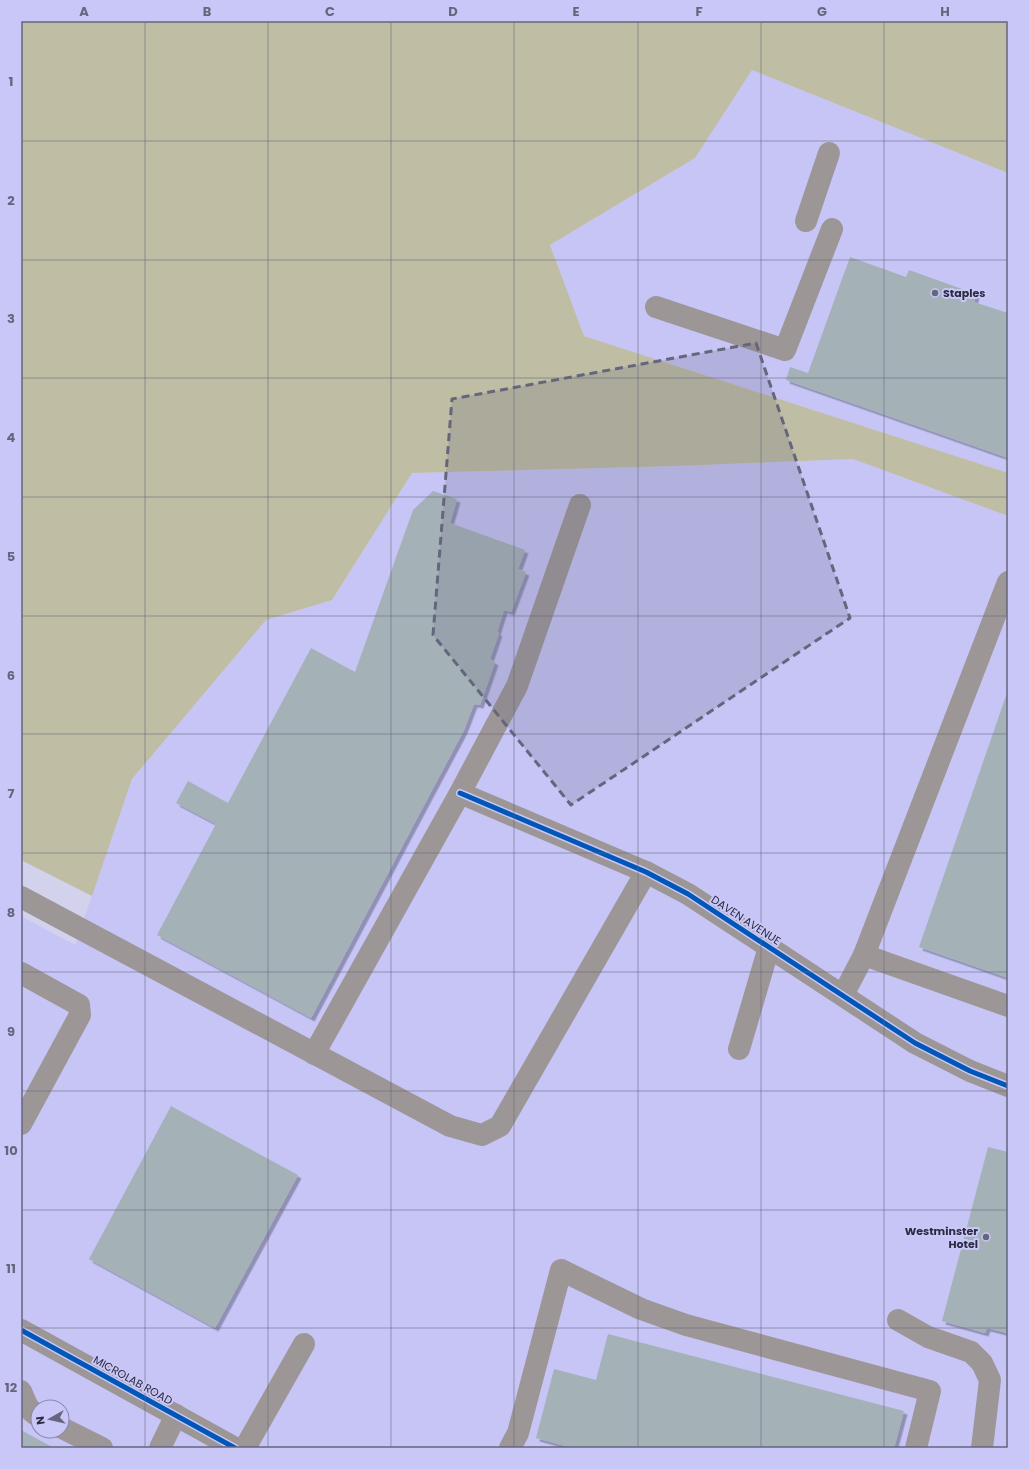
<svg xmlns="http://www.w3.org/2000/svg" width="1029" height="1469" viewBox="0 0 1029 1469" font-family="Poppins,sans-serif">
	<defs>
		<filter id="shadow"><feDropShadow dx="3.5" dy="3.5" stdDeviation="0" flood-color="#0004"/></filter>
	</defs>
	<rect width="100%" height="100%" fill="#d2d2ec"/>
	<g fill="#c6c5f6" fill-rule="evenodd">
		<path d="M752,70L1008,173V473L584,336L550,245L695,158Z"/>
		<path d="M853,459L1008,516V1448H21V916L75,945L132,779L266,620L332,600L412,473L677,466ZM38,1407H62V1431H38Z"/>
	</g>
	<path fill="#bfbda3" d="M21,21H1008V173L752,70L695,158L550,245L584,336L1008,473V516L853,459L677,466L412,473L332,600L266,620L132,779L92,896L21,860Z"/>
	<g fill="#a4b2b8" filter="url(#shadow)">
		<path d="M850,257L906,277L909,270L976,294L974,302L1008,313V458L786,380L790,367L808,373Z"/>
		<path d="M433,491L457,499L450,523L525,550L518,569L526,572L511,612L504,610L497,632L499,633L490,659L495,662L480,705L474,704L464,730L311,1018L157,935L216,824L176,803L188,781L228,803L311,648L355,672L413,510Z"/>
		<path d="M1008,690V978L919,947Z"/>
		<path d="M171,1106L298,1175L215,1328L89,1259Z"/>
		<path d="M988,1147L1008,1152V1329L1007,1333L987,1328L985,1333L942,1321Z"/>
		<path d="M608,1334L904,1411L894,1448H573L536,1438L554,1369L596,1380Z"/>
		<path d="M21,1430L54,1448H21Z"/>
	</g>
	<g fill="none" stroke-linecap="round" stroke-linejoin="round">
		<g stroke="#9d9696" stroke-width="22">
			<path d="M806,221L829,153"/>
			<path d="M656,307L785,350L832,229"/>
			<path d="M460,793L646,872L688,894L915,1043L970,1071L1008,1086"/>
			<path d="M21,897L450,1126L482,1135L500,1126L646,872"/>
			<path d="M864,955L1008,1006"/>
			<path d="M21,973L79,1005L80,1015L21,1124"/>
			<path d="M843,995L864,955L1008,582"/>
			<path d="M739,1049L769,947"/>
			<path d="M314,1054L460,793L517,686L580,505"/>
			<path d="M898,1320L928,1337L971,1352L982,1363L990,1380L982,1448"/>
			<path d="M21,1330L235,1448"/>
			<path d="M21,1391C25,1401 28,1411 38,1416"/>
			<path d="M62,1428L102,1448"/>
			<path d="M160,1448L176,1415"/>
			<path d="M245,1448L304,1344"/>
			<path d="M510,1448L518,1433L561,1270L641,1309L686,1325L930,1391L916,1448"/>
		</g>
		<g stroke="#c8c7f7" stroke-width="8">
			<g id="cycleway">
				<path d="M460,793L646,872L688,894L915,1043L970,1071L1008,1086"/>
				<path d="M21,1330L235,1448"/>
			</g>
		</g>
		<use href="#cycleway" stroke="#0057b8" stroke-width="5"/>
	</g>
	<path fill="#65657d" fill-opacity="0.2" stroke="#65657d" stroke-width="3" stroke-dasharray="8 5" stroke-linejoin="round" d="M756,343L850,618L571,805L433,635L452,399Z"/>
	<path fill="none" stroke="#65657d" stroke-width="1" stroke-opacity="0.55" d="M145,21V1448M268,21V1448M391,21V1448M514,21V1448M638,21V1448M761,21V1448M884,21V1448M21,141H1008M21,260H1008M21,378H1008M21,497H1008M21,616H1008M21,734H1008M21,853H1008M21,972H1008M21,1091H1008M21,1210H1008M21,1328H1008"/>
	<g fill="#65657d" stroke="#c8c7f7" stroke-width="1.5">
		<circle cx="935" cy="293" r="4"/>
		<circle cx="986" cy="1237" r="4"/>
	</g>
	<g text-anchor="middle" stroke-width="4" stroke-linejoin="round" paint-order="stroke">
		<g font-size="11" font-weight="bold" fill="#2b2a41" stroke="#c8c7f7" text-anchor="start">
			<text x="943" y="297">Staples</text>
			<text x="978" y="1235" text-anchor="end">Westminster<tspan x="978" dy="13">Hotel</tspan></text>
		</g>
		<g font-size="11" fill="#2b2a41" stroke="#c8c7f7">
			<text transform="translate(746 920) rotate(33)" y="4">DAVEN AVENUE</text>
			<text transform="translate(133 1380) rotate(29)" y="4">MICROLAB ROAD</text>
		</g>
	</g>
	<rect width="1029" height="1469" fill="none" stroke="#c8c7f7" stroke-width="44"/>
	<g transform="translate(50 1419) rotate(262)"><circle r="19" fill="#c8c7f7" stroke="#8988ae"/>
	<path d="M0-3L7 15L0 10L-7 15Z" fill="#65657d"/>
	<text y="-6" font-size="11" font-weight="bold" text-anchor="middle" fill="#2b2a41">N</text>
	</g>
	<rect x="22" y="22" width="985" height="1425" fill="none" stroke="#65657d" stroke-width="1.5"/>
	<g font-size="13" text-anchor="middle" font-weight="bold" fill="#65657d">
		<text x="84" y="16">A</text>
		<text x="207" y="16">B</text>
		<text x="330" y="16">C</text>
		<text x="453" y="16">D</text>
		<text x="576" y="16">E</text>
		<text x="699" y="16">F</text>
		<text x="822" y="16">G</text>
		<text x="945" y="16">H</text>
		<text x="11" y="86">1</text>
		<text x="11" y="205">2</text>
		<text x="11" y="323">3</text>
		<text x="11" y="442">4</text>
		<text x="11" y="561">5</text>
		<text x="11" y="680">6</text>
		<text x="11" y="798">7</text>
		<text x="11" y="917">8</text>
		<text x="11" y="1036">9</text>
		<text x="11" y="1155">10</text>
		<text x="11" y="1273">11</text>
		<text x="11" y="1392">12</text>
	</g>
</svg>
